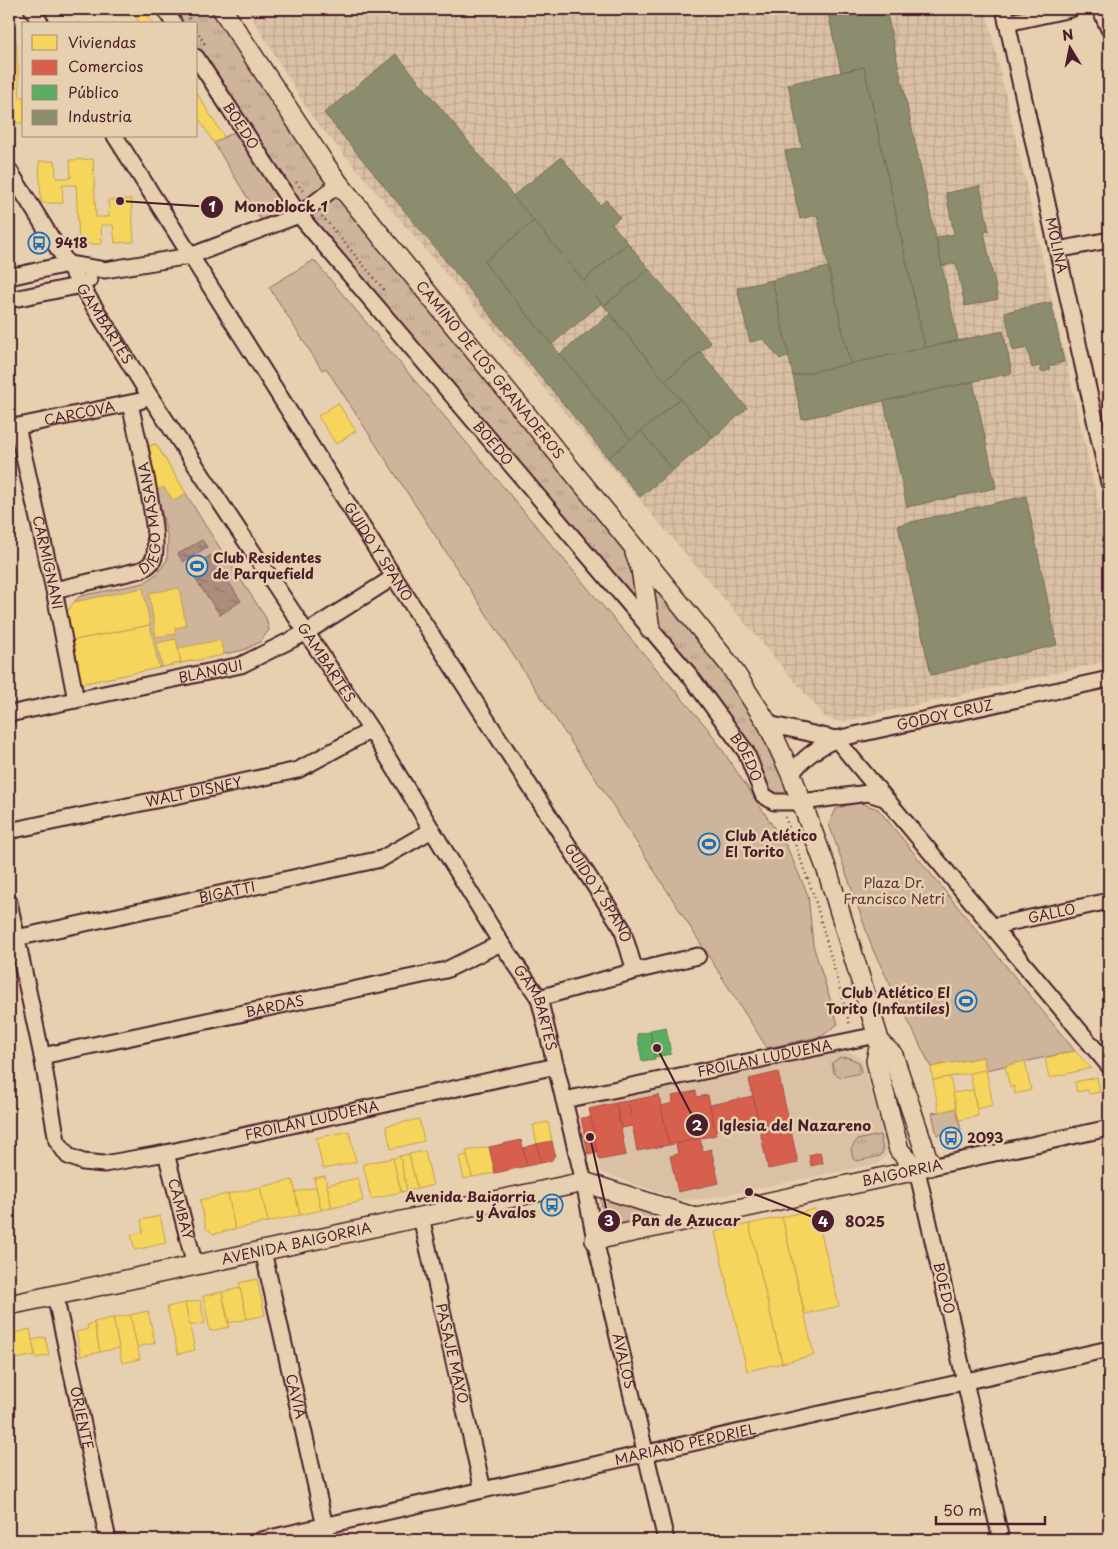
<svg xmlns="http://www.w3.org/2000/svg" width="1118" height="1549" viewBox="0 0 1118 1549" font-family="'Playpen Sans',sans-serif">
	<defs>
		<pattern id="industrial-grid" width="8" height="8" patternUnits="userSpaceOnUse" patternTransform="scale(1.25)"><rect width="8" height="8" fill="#dac1a5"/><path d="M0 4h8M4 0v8" fill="none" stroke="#bda58e"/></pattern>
		<pattern id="grass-tufts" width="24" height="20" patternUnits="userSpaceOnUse" patternTransform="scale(1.25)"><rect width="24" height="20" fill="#ceb49a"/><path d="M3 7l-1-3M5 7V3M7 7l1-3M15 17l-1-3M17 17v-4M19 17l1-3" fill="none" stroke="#b29a85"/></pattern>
		<pattern id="water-ripples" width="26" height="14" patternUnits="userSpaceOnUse" patternTransform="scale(1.25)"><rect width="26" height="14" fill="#ac8c7d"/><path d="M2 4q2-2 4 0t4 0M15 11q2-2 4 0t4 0" fill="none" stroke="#8e7267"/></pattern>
	</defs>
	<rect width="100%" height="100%" fill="#e7d0b0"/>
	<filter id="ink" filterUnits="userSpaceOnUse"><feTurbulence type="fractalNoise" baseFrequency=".02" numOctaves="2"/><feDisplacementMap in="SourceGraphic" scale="10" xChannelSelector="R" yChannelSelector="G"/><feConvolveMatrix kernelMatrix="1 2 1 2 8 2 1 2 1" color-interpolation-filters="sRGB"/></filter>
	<g filter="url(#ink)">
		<path fill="#dac1a5" d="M839,1051L854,1053L862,1060L887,1148L886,1156L877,1164L705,1199L681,1200L601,1172L588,1102Z"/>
		<path fill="url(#industrial-grid)" d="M247,9H986L1109,550V661L841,722L826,718L312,117Z"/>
		<g fill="url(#grass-tufts)" stroke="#8c6a62">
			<path d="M165,9H222L326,166L729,664L802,802H774L746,752L299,215L196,57V24H174Z"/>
			<path d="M847,1057L859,1062L861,1073L841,1077L834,1073L832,1063L839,1058Z"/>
			<path d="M880,1135L883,1151L880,1156L857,1161L853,1159L851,1149L857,1140Z"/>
		</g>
		<g fill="#ceb49a" stroke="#8c6a62">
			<path d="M236,131L280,201L279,212L261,220L214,143Z"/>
			<path d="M314,260L606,610L709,730L787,847L808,895L813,945L838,1024L822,1036L767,1048L605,793L519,664L326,368L322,370L269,287Z"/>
			<path d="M156,444L205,525L266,618L269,630L260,642L244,650L79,684L74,602L80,596L144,583L158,573L167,560L168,539L153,473L149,446Z"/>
			<path d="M857,802L878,809L1075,1051L986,1070L983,1057L931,1067L873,950L829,824L836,809Z"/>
			<path d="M956,1108L961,1130L937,1135L932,1113Z"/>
			<path d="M600,1196L670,1219L606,1232Z"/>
		</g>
		<g fill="url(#water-ripples)" stroke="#85605c">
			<path d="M202,540L207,547L183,562L178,554Z"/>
			<path d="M211,555L241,601L220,615L189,570Z"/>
		</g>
		<g fill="#f6d55c" stroke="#c29e4d">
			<path d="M131,9H144L153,24H140Z"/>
			<path d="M9,39H16L20,97H24V123H9Z"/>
			<path d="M196,92L224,137L214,143L196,114Z"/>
			<path d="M93,159L96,217H109L108,200L131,199L134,242L115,243L113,225H101L102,244H79L76,185H62L63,203H41L39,161H55L56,178H71L70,160Z"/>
			<path d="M338,403L356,431L336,444L318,416Z"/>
			<path d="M156,444L186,493L174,501L164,487L157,490L149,446Z"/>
			<path d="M143,588L150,625L70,641L65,615L74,602Z"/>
			<path d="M179,588L186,626L175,628L176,634L156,637L149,593Z"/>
			<path d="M150,625L159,668L79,684L70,641Z"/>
			<path d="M176,639L181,663L162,667L157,643Z"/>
			<path d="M220,640L224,655L181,663L178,648Z"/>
			<path d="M1075,1051L1091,1068L1049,1078L1045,1058Z"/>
			<path d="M983,1057L986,1070L933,1080L931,1067Z"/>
			<path d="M1025,1061L1031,1090L1015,1094L1014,1086L1010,1087L1005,1066Z"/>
			<path d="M986,1070L993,1105L977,1109L970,1073Z"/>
			<path d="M950,1077L956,1108L939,1112L933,1080Z"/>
			<path d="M1097,1077L1100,1092L1089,1094L1088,1090L1077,1092L1075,1082Z"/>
			<path d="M973,1090L978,1116L959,1120L953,1093Z"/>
			<path d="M419,1119L424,1141L391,1149L386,1126Z"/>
			<path d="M548,1122L552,1141L537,1144L533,1125Z"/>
			<path d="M349,1131L356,1162L323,1169L316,1138Z"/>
			<path d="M489,1147L495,1173L472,1177L466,1151Z"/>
			<path d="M425,1151L433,1185L417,1189L409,1154Z"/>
			<path d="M409,1154L417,1189L407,1191L400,1156Z"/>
			<path d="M467,1155L472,1177L464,1179L459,1157Z"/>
			<path d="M400,1156L407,1191L401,1192L393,1158Z"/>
			<path d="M393,1158L401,1192L371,1199L363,1164Z"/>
			<path d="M325,1176L332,1208L321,1210L314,1178Z"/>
			<path d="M358,1178L363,1201L332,1208L327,1185Z"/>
			<path d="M293,1180L300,1215L268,1222L260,1187Z"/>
			<path d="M260,1187L268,1222L235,1229L228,1194Z"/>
			<path d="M316,1187L321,1210L300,1215L295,1192Z"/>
			<path d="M228,1194L235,1229L214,1234L206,1228L200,1200Z"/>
			<path d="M815,1209L839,1306L805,1314L782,1217Z"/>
			<path d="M160,1216L166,1243L135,1250L131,1235L143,1232L141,1220Z"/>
			<path d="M782,1217L814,1355L782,1363L749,1224Z"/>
			<path d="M749,1224L782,1363L747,1371L715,1232Z"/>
			<path d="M257,1279L265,1315L247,1319L239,1283Z"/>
			<path d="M240,1288L247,1319L229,1323L222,1292Z"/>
			<path d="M222,1292L229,1327L210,1331L203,1296Z"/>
			<path d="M200,1300L205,1323L190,1326L185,1303Z"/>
			<path d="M185,1303L195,1350L178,1354L167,1307Z"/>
			<path d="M148,1311L155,1343L137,1347L130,1315Z"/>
			<path d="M130,1315L140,1359L122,1363L113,1318Z"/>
			<path d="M113,1318L119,1348L100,1352L94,1322Z"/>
			<path d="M94,1323L100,1352L81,1356L76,1332L88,1329L87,1325Z"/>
			<path d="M30,1329L35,1355L16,1359L11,1334Z"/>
			<path d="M45,1337L49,1355L36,1358L32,1340Z"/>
			<path d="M9,1351L14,1374L9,1376Z"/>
		</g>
		<g fill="#d6604d" stroke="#ac4c43">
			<path d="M778,1072L798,1163L768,1169L749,1079Z"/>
			<path d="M696,1091L697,1097L708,1095L716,1135L669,1145L661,1106L673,1103L672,1096Z"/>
			<path d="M659,1095L669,1145L637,1151L628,1101Z"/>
			<path d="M753,1096L758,1121L715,1130L710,1105Z"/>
			<path d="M628,1101L633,1126L621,1128L616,1103Z"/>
			<path d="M616,1103L626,1155L599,1160L589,1109Z"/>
			<path d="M591,1117L597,1152L588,1154L581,1118Z"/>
			<path d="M700,1138L703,1151L711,1149L719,1183L678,1192L670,1156L678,1154L676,1144Z"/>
			<path d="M521,1140L527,1166L495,1173L489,1147Z"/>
			<path d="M552,1141L555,1155L551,1161L541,1163L537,1144Z"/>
			<path d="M537,1144L541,1163L527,1166L523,1148Z"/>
			<path d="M820,1152L823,1163L811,1166L809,1155Z"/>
		</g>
		<g fill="#5aae61" stroke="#558351">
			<path d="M666,1027L671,1054L655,1057L650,1030Z"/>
			<path d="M650,1032L655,1059L642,1061L637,1034Z"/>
		</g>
		<g fill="#8c8c6e" stroke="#786b5a">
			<path d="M827,9H886L958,340L925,348L864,67L841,72Z"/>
			<path d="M396,54L534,221L484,262L631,440L608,458L324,113Z"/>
			<path d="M864,67L925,348L850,364L817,215L800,219L785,151L802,148L788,84Z"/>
			<path d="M561,157L600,205L606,200L620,217L612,224L628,243L583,281L513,196Z"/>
			<path d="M980,186L989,231L984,232L998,299L965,306L956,263L942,266L936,238L954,234L946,193Z"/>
			<path d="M534,221L602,303L552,344L484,262Z"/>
			<path d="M628,243L649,269L604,306L583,281Z"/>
			<path d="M828,267L850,364L793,376L772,280Z"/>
			<path d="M649,269L711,343L665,381L604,306Z"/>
			<path d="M772,280L789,357L780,359L763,339L750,342L737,288Z"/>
			<path d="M1051,302L1064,362L1049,366L1050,370L1041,372L1040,366L1032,368L1027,348L1013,351L1005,312Z"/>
			<path d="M610,314L680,399L631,440L560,354Z"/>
			<path d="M1003,331L1012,373L802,419L793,376Z"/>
			<path d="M701,352L747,408L713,438L665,381Z"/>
			<path d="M973,382L996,488L907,507L884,401Z"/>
			<path d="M680,399L713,438L673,470L641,431Z"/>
			<path d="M641,431L673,470L640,497L608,458Z"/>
			<path d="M1026,496L1057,645L931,675L898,525Z"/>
		</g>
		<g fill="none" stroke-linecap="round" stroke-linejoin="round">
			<g stroke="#4a1f2b" stroke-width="19">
				<g id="minor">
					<path d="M32,9L41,24"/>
					<path d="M165,9L174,24"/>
					<path id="s1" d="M1004,9L1109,483"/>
					<path d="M1100,9L1109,29"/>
					<path d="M1007,23L1071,9"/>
					<path id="s2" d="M196,57L299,215L687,672L746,752L763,795L774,802H802L868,793L884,798"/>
					<path id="s3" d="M115,136L394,577L622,928L635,971"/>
					<path id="s4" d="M9,170L151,398L371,730L501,943L539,998L584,1182L595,1240L666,1540"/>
					<path d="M1057,250L1109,240"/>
					<path d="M9,277L68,264L105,270L190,256L299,215L339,184"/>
					<path d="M9,300L82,285L89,280"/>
					<path id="s5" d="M17,426L54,590L76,700"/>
					<path id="s6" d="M9,428L140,401"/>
					<path id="s7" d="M54,590L141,570C145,568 151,564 153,560C163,541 136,431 130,404"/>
					<path id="s8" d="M9,714L241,665L307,632L394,577"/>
					<path d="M768,724L836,739L1109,1066"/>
					<path id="s9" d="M791,774C805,756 816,749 836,739L1109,679"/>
					<path id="s10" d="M9,831L298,770L371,730"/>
					<path id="s11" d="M9,902L42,1056L57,1141L68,1156L83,1162L104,1164L166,1153L556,1066"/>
					<path id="s12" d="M994,926L1109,901"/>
					<path id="s13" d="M16,938L381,859L432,830"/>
					<path d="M539,998L635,971L698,956"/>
					<path id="s14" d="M42,1056L446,970L501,943"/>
					<path id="s15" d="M564,1100L877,1035"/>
					<path id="s16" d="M166,1153L195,1266"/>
					<path id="s17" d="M421,1217L483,1490"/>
					<path id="s18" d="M263,1251L328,1540"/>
					<path id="s19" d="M55,1295L108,1540"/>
					<path id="s20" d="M261,1540L1109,1349"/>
					<path d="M1001,1540L917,1170L1109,1128"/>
				</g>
			</g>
			<g stroke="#4a1f2b" stroke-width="22">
				<g id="major">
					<path id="s21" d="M222,9L326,166L339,184L729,664L768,724L791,774L828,873L880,1043L876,1061L899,1150L917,1170L595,1240"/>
					<path d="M635,553L641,569L650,629"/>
					<path d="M880,1043L893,1055L930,1166"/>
					<path id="s22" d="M9,1305L584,1182L693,1217"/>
				</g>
			</g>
			<g stroke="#4a1f2b" stroke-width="2.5" stroke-dasharray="1 4" stroke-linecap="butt">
				<path d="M189,18L192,24"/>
				<path d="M196,30L206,46"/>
				<path d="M296,182L305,194"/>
				<path d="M322,216L386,292"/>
				<path d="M785,817L814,896L850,1026"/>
			</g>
			<use href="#minor" stroke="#e7d0b0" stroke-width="15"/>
			<use href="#major" stroke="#e7d0b0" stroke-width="19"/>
		</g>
	</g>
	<defs>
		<g id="bus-ring" transform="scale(1.125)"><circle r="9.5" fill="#e7d0b0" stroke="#1f6fb2" stroke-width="1.5"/><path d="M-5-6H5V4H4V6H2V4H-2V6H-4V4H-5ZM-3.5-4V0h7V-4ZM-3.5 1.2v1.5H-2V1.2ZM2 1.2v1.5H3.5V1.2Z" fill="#1f6fb2"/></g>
		<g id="stadium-ring" transform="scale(1.125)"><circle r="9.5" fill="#e7d0b0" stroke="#1f6fb2" stroke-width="1.5"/><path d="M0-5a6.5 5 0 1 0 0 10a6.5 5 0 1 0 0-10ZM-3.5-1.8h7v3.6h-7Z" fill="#1f6fb2"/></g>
	</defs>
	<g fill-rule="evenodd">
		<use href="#bus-ring" x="39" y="243"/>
		<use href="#stadium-ring" x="197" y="566"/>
		<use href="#stadium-ring" x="709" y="844"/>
		<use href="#stadium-ring" x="966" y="1001"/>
		<use href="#bus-ring" x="951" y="1138"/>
		<use href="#bus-ring" x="552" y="1205"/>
	</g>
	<g text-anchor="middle" stroke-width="5" stroke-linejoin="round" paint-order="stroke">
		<g font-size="14" fill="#4a1f2b" stroke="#e7d0b0">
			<text dy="5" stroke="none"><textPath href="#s2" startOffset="82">BOEDO</textPath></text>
			<text dy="5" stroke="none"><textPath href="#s1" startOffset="242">MOLINA</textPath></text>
			<text dy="5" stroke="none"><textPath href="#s4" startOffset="181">GAMBARTES</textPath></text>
			<text dy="5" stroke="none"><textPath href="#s21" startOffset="450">CAMINO DE LOS GRANADEROS</textPath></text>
			<text dy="5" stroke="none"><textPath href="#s6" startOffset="72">CARCOVA</textPath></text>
			<text dy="5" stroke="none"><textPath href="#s2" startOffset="488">BOEDO</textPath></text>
			<text dy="5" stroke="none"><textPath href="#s7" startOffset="146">DIEGO MASANA</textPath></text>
			<text dy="5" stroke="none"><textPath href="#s3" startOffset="492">GUIDO Y SPANO</textPath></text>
			<text dy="5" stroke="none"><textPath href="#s5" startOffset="140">CARMIGNANI</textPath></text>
			<text dy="5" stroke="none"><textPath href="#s4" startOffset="586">GAMBARTES</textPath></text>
			<text dy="5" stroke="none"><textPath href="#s8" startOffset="206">BLANQUI</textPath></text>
			<text dy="5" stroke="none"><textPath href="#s9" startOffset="169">GODOY CRUZ</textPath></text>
			<text dy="5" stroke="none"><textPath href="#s2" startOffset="892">BOEDO</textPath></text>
			<text dy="5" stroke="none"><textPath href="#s10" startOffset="189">WALT DISNEY</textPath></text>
			<text dy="5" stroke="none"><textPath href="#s13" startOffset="216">BIGATTI</textPath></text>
			<text dy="5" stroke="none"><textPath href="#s3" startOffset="898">GUIDO Y SPANO</textPath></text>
			<text dy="5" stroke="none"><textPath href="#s12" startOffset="59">GALLO</textPath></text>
			<text dy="5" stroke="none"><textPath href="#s14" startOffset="238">BARDAS</textPath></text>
			<text dy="5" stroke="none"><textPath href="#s4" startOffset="991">GAMBARTES</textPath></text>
			<text dy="5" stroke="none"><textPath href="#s15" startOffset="205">FROILÁN LUDUEÑA</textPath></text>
			<text dy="5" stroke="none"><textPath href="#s11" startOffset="512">FROILÁN LUDUEÑA</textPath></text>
			<text transform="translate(902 1173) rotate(-12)" y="5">BAIGORRIA</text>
			<text dy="5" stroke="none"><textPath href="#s16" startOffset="58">CAMBAY</textPath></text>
			<text dy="5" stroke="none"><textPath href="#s22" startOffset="294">AVENIDA BAIGORRIA</textPath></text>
			<text transform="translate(944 1288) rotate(77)" y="5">BOEDO</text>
			<text dy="5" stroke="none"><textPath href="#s17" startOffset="140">PASAJE MAYO</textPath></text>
			<text dy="5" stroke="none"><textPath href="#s4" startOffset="1356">ÁVALOS</textPath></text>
			<text dy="5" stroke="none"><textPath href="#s18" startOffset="149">CAVIA</textPath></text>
			<text dy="5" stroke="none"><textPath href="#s19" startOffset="126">ORIENTE</textPath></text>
			<text dy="5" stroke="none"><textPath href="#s20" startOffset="435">MARIANO PERDRIEL</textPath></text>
		</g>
		<g font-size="14" font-weight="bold" fill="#4a1f2b" stroke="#e7d0b0" text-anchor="start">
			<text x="55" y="248">9418</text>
			<text x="213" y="563">Club Residentes<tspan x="213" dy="16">de Parquefield</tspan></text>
			<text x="725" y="841">Club Atlético<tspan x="725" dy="16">El Torito</tspan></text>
			<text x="950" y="998" text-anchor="end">Club Atlético El<tspan x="950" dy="16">Torito (Infantiles)</tspan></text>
			<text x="967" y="1143">2093</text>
			<text x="536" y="1202" text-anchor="end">Avenida Baigorria<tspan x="536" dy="16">y Ávalos</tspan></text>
		</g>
		<g font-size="14" fill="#5e353c" stroke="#e7d0b0">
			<text x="894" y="888">Plaza Dr.<tspan x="894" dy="16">Francisco Netri</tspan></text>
		</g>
	</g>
	<path fill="none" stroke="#4a1f2b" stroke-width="2" d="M120 201L212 207M657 1048L697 1125M590 1137L609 1221M749 1192L823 1221"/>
	<g fill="#4a1f2b" stroke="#e7d0b0" stroke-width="2">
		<circle cx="120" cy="201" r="5"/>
		<circle cx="657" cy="1048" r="5"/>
		<circle cx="590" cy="1137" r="5"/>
		<circle cx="749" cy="1192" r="5"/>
		<circle cx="212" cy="207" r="12"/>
		<circle cx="697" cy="1125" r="12"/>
		<circle cx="609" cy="1221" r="12"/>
		<circle cx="823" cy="1221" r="12"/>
	</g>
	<g font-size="15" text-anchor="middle" font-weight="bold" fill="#fff">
		<text x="212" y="212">1</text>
		<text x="697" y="1131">2</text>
		<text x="609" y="1226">3</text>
		<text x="823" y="1227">4</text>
	</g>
	<g font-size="15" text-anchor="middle" font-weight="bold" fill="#4a1f2b" stroke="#e7d0b0" stroke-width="5" stroke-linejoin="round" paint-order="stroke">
		<text x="281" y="212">Monoblock 1</text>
		<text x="795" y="1131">Iglesia del Nazareno</text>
		<text x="686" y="1226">Pan de Azucar</text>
		<text x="865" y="1227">8025</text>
	</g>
	<rect width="1118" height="1549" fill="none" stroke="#e7d0b0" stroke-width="30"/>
	<rect x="15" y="15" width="1088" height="1519" fill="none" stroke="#4a1f2b" stroke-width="2" filter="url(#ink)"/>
	<rect x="22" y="22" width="175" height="115" fill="#e7d0b0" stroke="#a8897b"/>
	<rect x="32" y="35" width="25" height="15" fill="#f6d55c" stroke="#a8897b"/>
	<text x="68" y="48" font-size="15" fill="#4a1f2b">Viviendas</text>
	<rect x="32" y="60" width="25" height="15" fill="#d6604d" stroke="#a8897b"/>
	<text x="68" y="72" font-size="15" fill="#4a1f2b">Comercios</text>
	<rect x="32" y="85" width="25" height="15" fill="#5aae61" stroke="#a8897b"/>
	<text x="68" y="98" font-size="15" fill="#4a1f2b">Público</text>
	<rect x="32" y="110" width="25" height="15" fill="#8c8c6e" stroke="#a8897b"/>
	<text x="68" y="122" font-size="15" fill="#4a1f2b">Industria</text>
	<g transform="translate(1070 48) rotate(350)" stroke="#e7d0b0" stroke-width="4" paint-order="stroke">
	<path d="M0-4L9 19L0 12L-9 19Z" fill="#4a1f2b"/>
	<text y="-8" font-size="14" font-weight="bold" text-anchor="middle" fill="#4a1f2b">N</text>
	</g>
	<path d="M936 1516v8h109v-8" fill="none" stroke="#4a1f2b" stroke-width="2.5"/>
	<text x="943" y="1516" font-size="15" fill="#4a1f2b" stroke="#e7d0b0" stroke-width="4" paint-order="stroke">50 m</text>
</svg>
